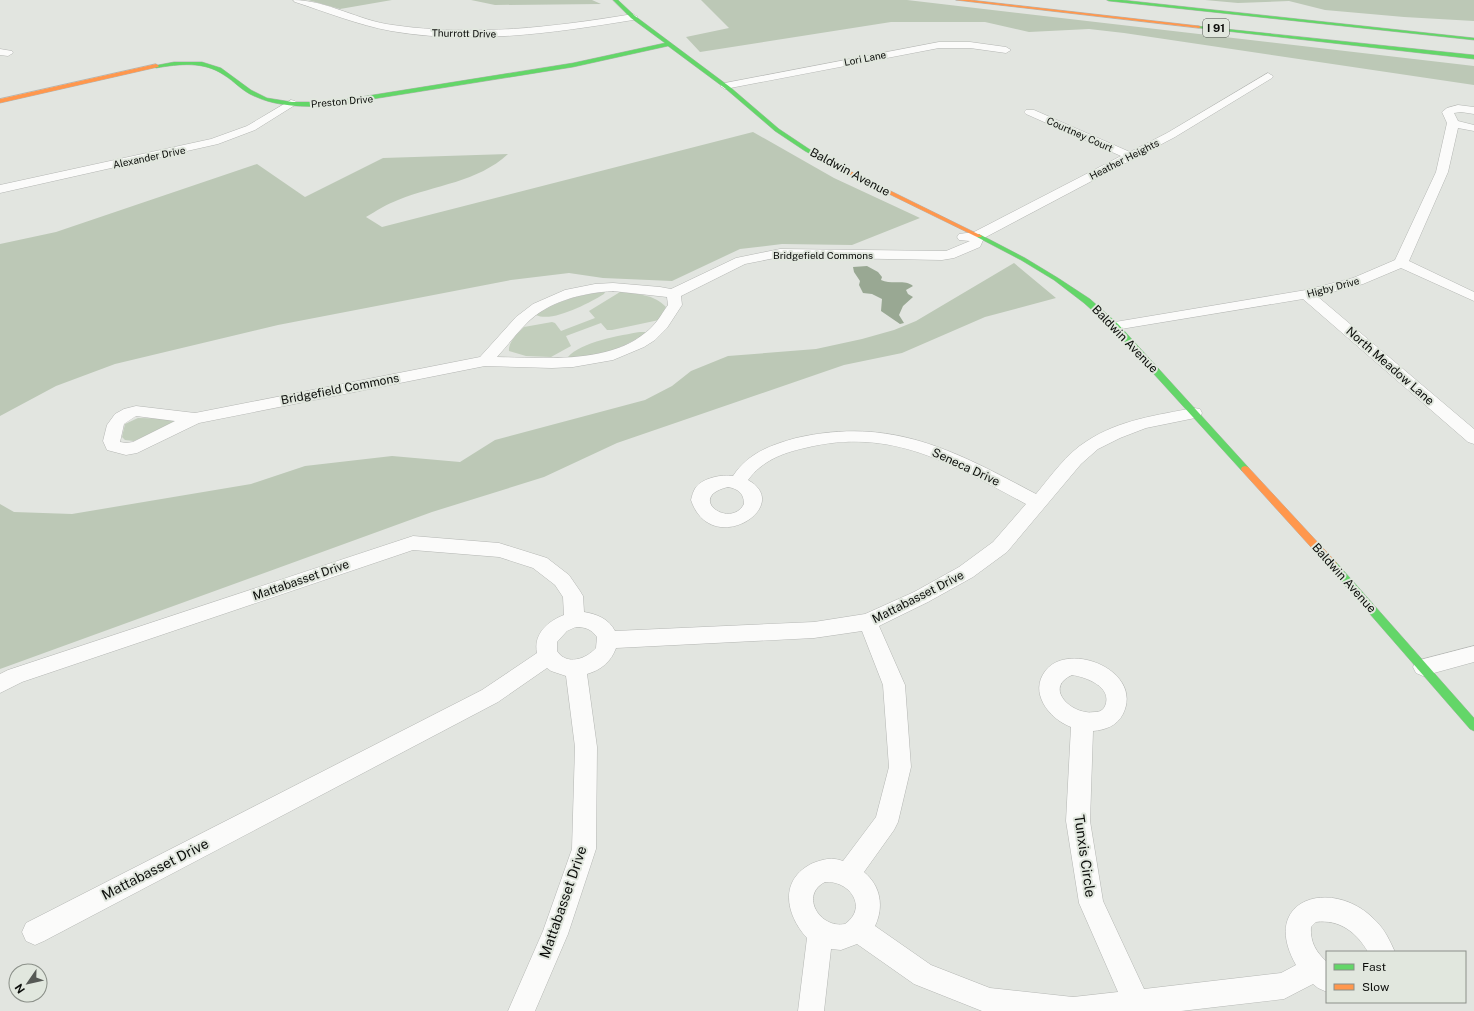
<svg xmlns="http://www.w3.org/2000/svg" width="1474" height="1011" viewBox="0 0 1474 1011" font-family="'Public Sans',sans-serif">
	<rect width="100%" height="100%" fill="#e2e5e0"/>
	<g fill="#c2cebc">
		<path d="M605,292L604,294C589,303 552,323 536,315C557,301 580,294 605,292Z"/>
		<path d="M620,292C637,294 654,294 666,307L659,320L612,330H607L601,323L566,336L571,346L551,357L526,356L509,351C508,342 518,333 524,327L552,322L555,323L561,331L595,318L589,311Z"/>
		<path d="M640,332H648C624,347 596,360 568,357C580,342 622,335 640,332Z"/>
		<path d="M138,418L178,419L180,420L134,441L125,440L122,437L125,424Z"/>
	</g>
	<g fill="#bcc8b6">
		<path d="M308,0H392L340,9Z"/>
		<path d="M471,0H592L601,4L495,5Z"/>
		<path d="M701,0H907L1474,66V85L1124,33L1089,29L1029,32L985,22H891L700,52L686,37L729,28Z"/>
		<path d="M1205,0H1474V21L1404,17L1325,10L1289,1L1238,3Z"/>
		<path d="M753,132L834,178L920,218L852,245L782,244L740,249L672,281L603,278L569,273L511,280L278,325L115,364L56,386L0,416V244L56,232L257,164L305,197L383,158L508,154C478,182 435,185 398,200C387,204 376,211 366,217L382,227Z"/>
		<path d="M1014,263L1056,298L985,317L902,353L844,365L617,443L544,477L432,512L0,669V504L14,512L72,514L251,484L305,466L392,456L460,462L495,440L645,400L672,386L691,371L728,356L816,349L862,339L894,330L916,321Z"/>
	</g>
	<path fill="#99a893" d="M867,266L878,272L882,277L881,280C892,285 905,279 913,286L906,290L908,294L913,297L903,306L899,315L904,323L900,324L881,311L882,299L872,294L863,293L859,285L860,281L854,272L853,267Z"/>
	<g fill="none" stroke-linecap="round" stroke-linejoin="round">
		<g stroke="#b4b6b3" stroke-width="1">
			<g id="street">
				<path d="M293,0C327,0 359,21 393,25C474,37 553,27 633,14L638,17L633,20C553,33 471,45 391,31C358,25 326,12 295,2Z"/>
				<path d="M939,42H970L1006,47L1011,50L1006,53L970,48H939L725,89L720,86L725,83Z"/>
				<path d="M0,49L12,51L13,53L8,56L0,55Z"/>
				<path d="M1268,73L1273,76L1272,78L1175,137L984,238L980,247L954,258L942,260L780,257L745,264L681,296L682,305L667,328L655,340L644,347L613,360L573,367L552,368L485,366L199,423L137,453L126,455L107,450L103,441L107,425L115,414L124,409L136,406L195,413L480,357L516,317L533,304L565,290L595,284L613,283L660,287L671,289L736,258L780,249L946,251L970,241L959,240L957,237L959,234L974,232L1121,156L1026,114L1024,112L1026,110H1034L1130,152L1167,133ZM613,291L667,297L668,305C661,315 655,326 645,333C608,364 542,358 497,357C507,346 516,334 526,324C548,301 582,293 613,291ZM136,416L175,421L133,442L126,443L120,442L124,424Z"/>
				<path d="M291,100L295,101L297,103L295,105L255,130L218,144L0,193V185L211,139L247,126Z"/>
				<path d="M1458,105L1474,107V114L1461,112L1454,113L1458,121L1474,125V131L1458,128L1448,172L1409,261L1474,292V301L1401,268L1363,284L1317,296L1474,429V444L1468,442L1303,299L1115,330L1110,329L1108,326L1110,323L1115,322L1306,290L1353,278L1395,260L1436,172L1447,123L1442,112L1447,108Z"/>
				<path d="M1194,408L1200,409L1202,413L1200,417L1146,428L1120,438L1098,449L1081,464L1007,552L973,577L928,602L879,626L905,685L911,767L898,822L894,830L864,872C881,886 884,907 875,926L931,965L990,988L1073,997L1118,992L1079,903L1066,821L1071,727C1049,719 1028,692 1046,670C1070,641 1144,671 1123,714C1117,726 1105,730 1093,731L1090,821L1103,901L1144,989L1281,973L1296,965C1258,898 1334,876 1376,921C1385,930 1390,941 1395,952H1368C1357,933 1340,919 1316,922L1311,927C1310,942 1316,952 1327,962V992L1318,988L1313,984L1284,999L1181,1011H982L914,984L857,944L841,950L831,949L824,1011H798L807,938C785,914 779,879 813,863C824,859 832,857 843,861L876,817L889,767L883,685L862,631L814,638L616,648C611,662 601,670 587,674L597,747L596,849L568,934L535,1011H508L543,931L572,849L575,747L566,676L551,671L547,668L498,702L44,941L35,945L26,941L22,932L26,923L482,690L537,653C533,634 548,621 564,615L563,597L555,585L533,568L499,557L413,550L22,682L0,693V674L8,670L413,536L499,543L547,558L569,575L580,591L583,596L584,612C597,614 609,619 615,631L814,622L865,614L914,592L959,567L993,542L1026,504C953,465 892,426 805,448C782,453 762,461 748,480C795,506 711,560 691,500C692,496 693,491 696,487C703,478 722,474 733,476C748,453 771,445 796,438C892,416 955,451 1036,494C1051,476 1067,453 1087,441C1119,420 1157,415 1194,408ZM728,487C738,489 744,493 744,504C730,530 685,497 728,487ZM576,627C585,627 591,629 597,637L596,648C586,659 567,666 557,651V642L567,631ZM1072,675C1086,677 1113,687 1105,706C1103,710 1100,712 1095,712C1092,712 1089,713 1086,712C1068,710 1045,687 1072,675ZM825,882C849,880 869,907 845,924C820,929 799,895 825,882Z"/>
				<path d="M1474,646V662L1423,676L1416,673L1413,667L1416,661Z"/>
			</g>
		</g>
		<g stroke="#b4b6b3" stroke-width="1">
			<g id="fast">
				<path d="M613,0H618L635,16L730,87L779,129L809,149L844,168V170H840L805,151L775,131L726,89L668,46L573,67L329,106C304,107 277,107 254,96C242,91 234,81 224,75C204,61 179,64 156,68L153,66L174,62H202L221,68L251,90L267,98L292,102H329L573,63L665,43L631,18Z"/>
				<path d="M1107,0H1122L1474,38V40L1109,1Z"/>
				<path d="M1197,26L1474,55V59L1199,28L1197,27Z"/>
				<path d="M979,234L1025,258L1058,278L1090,299L1118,324L1248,467L1249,469L1248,471H1242L1112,328L1084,303L1054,280L1021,260L977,237V235Z"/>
				<path d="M1332,560L1335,561L1474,718V731L1470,729L1329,567L1327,564L1329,561Z"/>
			</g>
		</g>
		<g stroke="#b4b6b3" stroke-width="1">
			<g id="slow">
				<path d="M956,0H970L1199,26L1201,27L1199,28Z"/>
				<path d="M156,64L159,66L158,67L0,103V99Z"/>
				<path d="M840,168H844L982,236L981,237H977L840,170Z"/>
				<path d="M1245,466L1248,467L1335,561L1337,564L1335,567H1329L1242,471L1241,469L1242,467Z"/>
			</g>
		</g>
		<use href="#street" fill="#fbfbfa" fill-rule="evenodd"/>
		<use href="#fast" fill="#63d668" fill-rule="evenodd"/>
		<use href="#slow" fill="#ff974d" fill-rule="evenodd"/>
	</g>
	<g text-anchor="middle" stroke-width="4" stroke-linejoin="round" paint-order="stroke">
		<g font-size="10" fill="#0b0d0a" stroke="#e1e7de">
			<text transform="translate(464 33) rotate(1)" y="4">Thurrott Drive</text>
			<text transform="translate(865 58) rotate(-11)" y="4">Lori Lane</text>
			<text transform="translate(342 101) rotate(-5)" y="4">Preston Drive</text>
			<text transform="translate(1080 134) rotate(24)" y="4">Courtney Court</text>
			<text transform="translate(149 157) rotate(-12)" y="4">Alexander Drive</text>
			<text transform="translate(1124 159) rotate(-27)" y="4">Heather Heights</text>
			<text x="823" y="259">Bridgefield Commons</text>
			<text transform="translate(1333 287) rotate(-15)" y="4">Higby Drive</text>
		</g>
		<rect fill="#e1e7de" stroke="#4b4e4a" stroke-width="1" x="1203" y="19" width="26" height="18" rx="3"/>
		<g font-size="11" font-weight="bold" fill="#0b0d0a">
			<text x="1216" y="32">I 91</text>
		</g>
		<g font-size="12" fill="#0b0d0a" stroke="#e1e7de">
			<text transform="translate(850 172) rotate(28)" y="4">Baldwin Avenue</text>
			<text transform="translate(1125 339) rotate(46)" y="4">Baldwin Avenue</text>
			<text transform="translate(1390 366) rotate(41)" y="4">North Meadow Lane</text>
			<text transform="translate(340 389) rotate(-11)" y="4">Bridgefield Commons</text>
			<text transform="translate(966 467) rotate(25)" y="4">Seneca Drive</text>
			<text transform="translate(1344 578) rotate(48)" y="4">Baldwin Avenue</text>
			<text transform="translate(301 580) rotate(-19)" y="4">Mattabasset Drive</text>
			<text transform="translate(918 597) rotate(-27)" y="4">Mattabasset Drive</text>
		</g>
		<g font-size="14" fill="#0b0d0a" stroke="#e1e7de">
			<text transform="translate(1085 856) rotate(82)" y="5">Tunxis Circle</text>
			<text transform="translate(155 869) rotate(-27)" y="5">Mattabasset Drive</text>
			<text transform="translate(563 902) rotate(-71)" y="5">Mattabasset Drive</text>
		</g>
	</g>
	<rect x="1326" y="951" width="140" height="52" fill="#e1e7de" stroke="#8b9089"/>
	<rect x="1334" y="964" width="20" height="6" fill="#63d668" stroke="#8b9089"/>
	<text x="1362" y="971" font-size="12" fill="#0b0d0a">Fast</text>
	<rect x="1334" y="984" width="20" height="6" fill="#ff974d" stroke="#8b9089"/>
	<text x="1362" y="991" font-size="12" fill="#0b0d0a">Slow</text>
	<g transform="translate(28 983) rotate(236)"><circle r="19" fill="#e1e7de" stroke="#8b9089"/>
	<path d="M0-3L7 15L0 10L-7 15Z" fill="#565955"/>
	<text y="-6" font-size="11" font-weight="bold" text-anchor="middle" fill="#0b0d0a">N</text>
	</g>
</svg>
